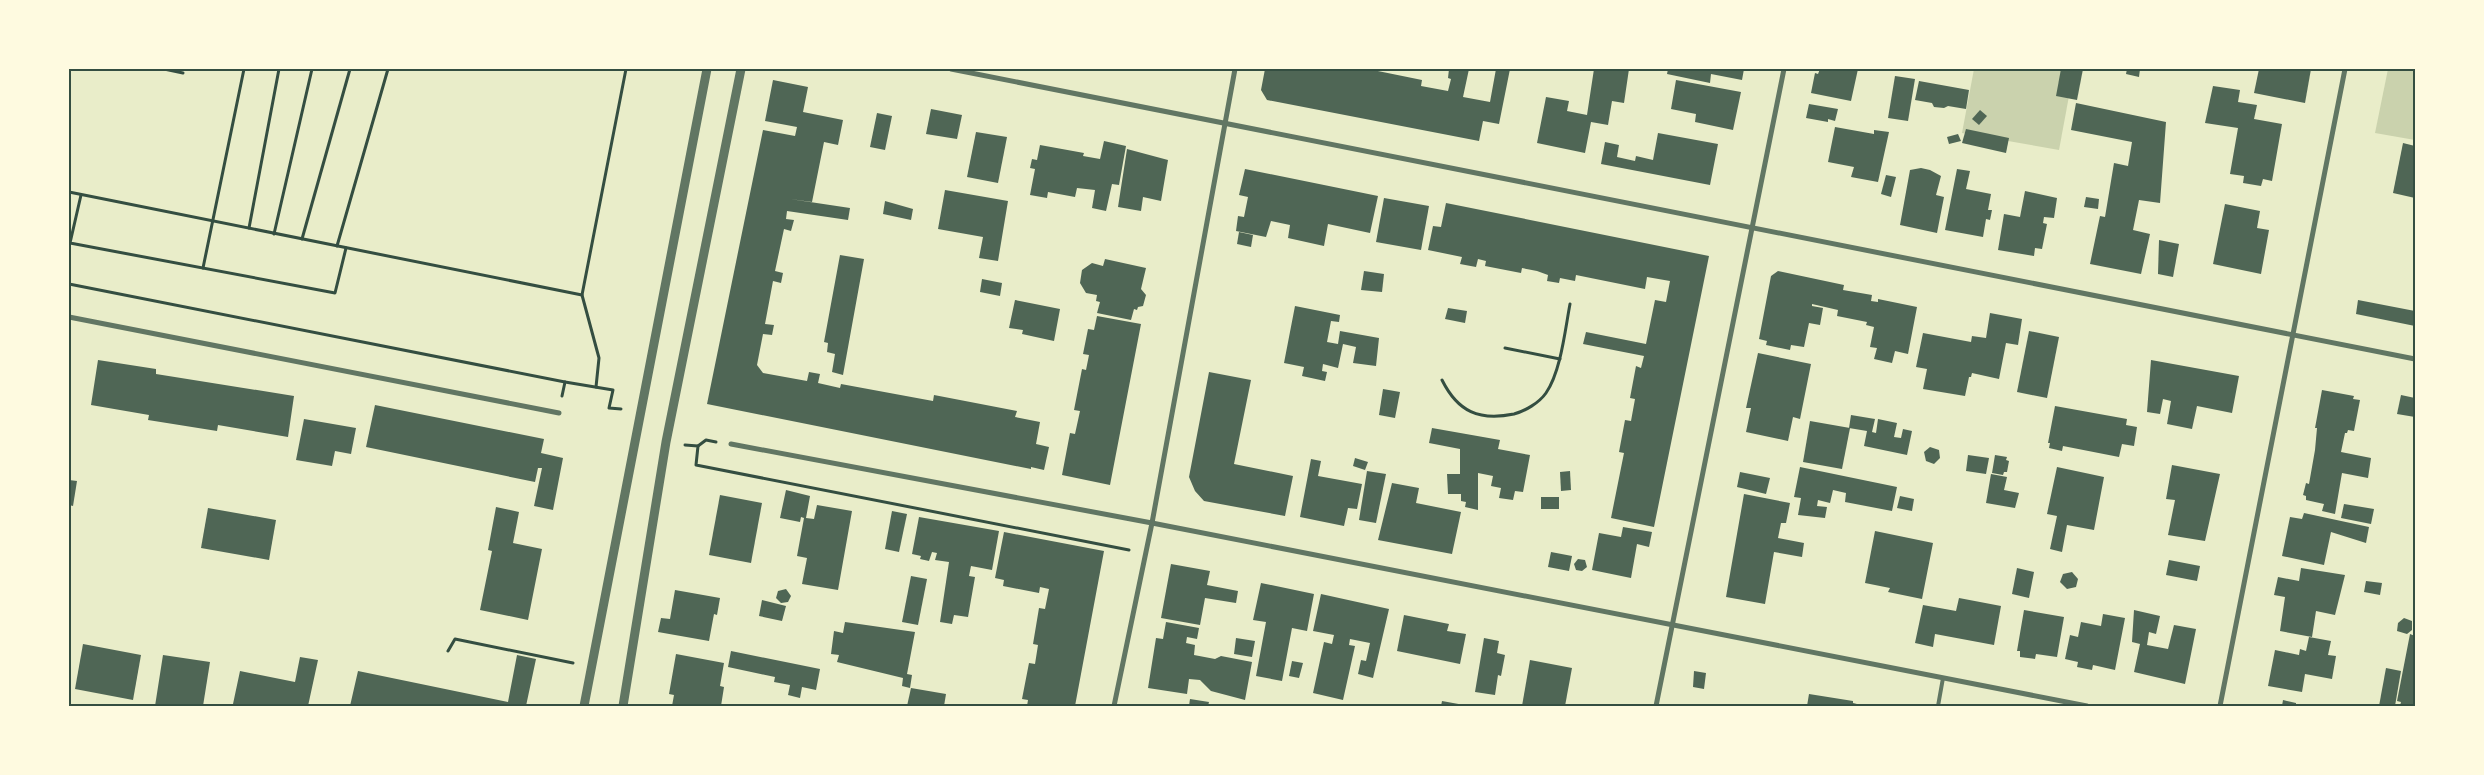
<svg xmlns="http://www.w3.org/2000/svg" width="2484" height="775" viewBox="0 0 2484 775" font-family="'Space Grotesk',sans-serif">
	<rect width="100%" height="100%" fill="#e9edc9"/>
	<g fill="#cad2ad">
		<path d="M1974,69H2074L2059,150L1962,133Z"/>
		<path d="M2388,69H2415V140L2375,133Z"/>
	</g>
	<g fill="#4f6655">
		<path d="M1265,69H1368L1422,80L1421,86L1448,91L1451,79L1448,78L1449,69H1469L1463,97L1490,102L1496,69H1510L1499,124L1483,121L1479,141L1267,100L1261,90Z"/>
		<path d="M1594,69H1629L1624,103L1612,101L1608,125L1591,122L1585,153L1537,143L1546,97L1569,101L1567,111L1587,115Z"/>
		<path d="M1668,69H1744L1742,80L1711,74L1710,83L1667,74Z"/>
		<path d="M1820,69H1858L1851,101L1811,93L1815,73L1818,74Z"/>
		<path d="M2061,69H2083L2077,100L2056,96Z"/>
		<path d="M2127,69H2140L2139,77L2126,74Z"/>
		<path d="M2259,69H2311L2305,103L2254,93Z"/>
		<path d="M1895,76L1915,79L1908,121L1888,118Z"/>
		<path d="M773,80L808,87L803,112L843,120L838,145L824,142L812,202L790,199L850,208L848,220L787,211L786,219L794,220L791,231L784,229L775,271L783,273L781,283L773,281L765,324L774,325L772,335L763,334L757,365L763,373L807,381L809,372L820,374L818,383L840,388L841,384L933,401L934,395L1017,411L1015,417L1040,422L1036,444L1049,447L1044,470L1031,467V469L707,404L763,130L795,136L797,127L765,121Z"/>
		<path d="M1676,80L1741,92L1733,130L1695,122L1696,114L1671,109Z"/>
		<path d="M1919,81L1969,90L1966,109L1948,106L1944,108L1934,107L1932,103L1915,100Z"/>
		<path d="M2213,86L2240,90L2238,102L2257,105L2254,119L2282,124L2272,181L2263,179L2261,186L2243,183L2244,176L2230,174L2238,128L2205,123Z"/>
		<path d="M2076,103L2166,122L2160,203L2139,200L2133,230L2150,234L2141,274L2090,264L2100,216L2105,217L2114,163L2128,166L2132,142L2071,130Z"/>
		<path d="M1809,104L1838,109L1835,121L1828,119V122L1806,118Z"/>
		<path d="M931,109L962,115L957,139L926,134Z"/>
		<path d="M1980,110L1987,116L1979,125L1972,119Z"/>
		<path d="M877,113L892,116L885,150L870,147Z"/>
		<path d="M1835,127L1874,134V130L1889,132L1878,182L1851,177L1854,167L1828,162Z"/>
		<path d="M1966,129L2009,138L2006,153L1962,143Z"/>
		<path d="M976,132L1007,137L998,183L967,177Z"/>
		<path d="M1658,133L1718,144L1710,185L1601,164L1605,142L1619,145L1617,157L1635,161L1636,156L1653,160Z"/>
		<path d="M1958,134L1961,141L1949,144L1947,137Z"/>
		<path d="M1104,141L1126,146L1119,185L1112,184L1106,211L1092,208L1095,190L1077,188L1075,197L1048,192L1047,198L1030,195L1035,169L1030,168L1032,159L1037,160L1040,145L1084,153L1083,156L1100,159Z"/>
		<path d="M2403,143L2415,146V198L2393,193Z"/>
		<path d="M1127,149L1168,160L1161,201L1143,197L1141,211L1118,207Z"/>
		<path d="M1921,168L1930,170L1941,176L1936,195L1944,197L1937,233L1900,225L1910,170Z"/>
		<path d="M1245,169L1378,196L1370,233L1328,224L1324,246L1288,238L1290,225L1271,221L1266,237L1236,231L1238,216L1244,217L1248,197L1239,195Z"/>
		<path d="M1957,169L1970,171L1966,189L1991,194L1988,210H1992L1990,220L1986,219L1983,237L1945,230Z"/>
		<path d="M1886,175L1896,177L1891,197L1881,194Z"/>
		<path d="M945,190L1008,201L998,261L979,258L983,237L938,229Z"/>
		<path d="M2025,191L2057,198L2054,218L2044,217L2043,223L2047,224L2042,249L2035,248L2034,256L1998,250L2004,214L2020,217Z"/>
		<path d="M2086,197L2099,199L2098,209L2084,207Z"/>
		<path d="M1384,198L1429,206L1421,250L1376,242Z"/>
		<path d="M885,201L913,209L911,220L883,214Z"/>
		<path d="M1446,203L1709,256L1654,527L1611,518L1624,453L1619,452L1625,420L1631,421L1635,399L1630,398L1636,366L1641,368L1644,356L1583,344L1586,332L1646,344L1655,300L1666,302L1670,281L1647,277L1645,289L1576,275L1575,281L1560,278L1559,283L1547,281L1548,275L1537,271L1522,268L1521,273L1485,266L1486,261L1478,259L1476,267L1460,264L1462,257L1428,250L1433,226L1441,227Z"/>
		<path d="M2225,204L2260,211L2257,228L2269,230L2261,274L2213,264Z"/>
		<path d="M1239,232L1253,235L1251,247L1237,244Z"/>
		<path d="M2159,240L2179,244L2173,277L2158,274Z"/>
		<path d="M840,255L864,259L843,375L832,372L835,354L827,352L828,343L824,342Z"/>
		<path d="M1105,259L1146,268L1141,289L1146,295L1143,306L1138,307L1137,310L1134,309L1131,320L1097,313L1100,302L1096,301L1097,295L1086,293L1080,283L1082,270L1092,263L1103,266Z"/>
		<path d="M1364,271L1384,274L1382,292L1361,290Z"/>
		<path d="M1778,271L1844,285L1843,290L1872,295L1871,301L1878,302V299L1917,307L1908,354L1895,351L1892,363L1874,359L1877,348L1870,347L1874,327L1866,325L1867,322L1837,316L1838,310L1812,304V306L1823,308L1820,325L1809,323L1804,347L1791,345L1790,350L1766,345L1767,341L1759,339L1771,276Z"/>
		<path d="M982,279L1002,283L1000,296L980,292Z"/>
		<path d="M1015,300L1060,309L1054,341L1022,334L1023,330L1009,328Z"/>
		<path d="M2358,300L2415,311V326L2356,314Z"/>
		<path d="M1295,306L1340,315L1339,322L1331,321L1327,342L1338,344L1340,331L1379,338L1376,366L1353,363L1356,347L1343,344L1338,368L1323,364L1322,371L1327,372L1325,381L1302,376L1304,367L1284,363Z"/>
		<path d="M1448,308L1467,311L1465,323L1445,319Z"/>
		<path d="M1990,313L2022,319L2018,345L2006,343L1999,379L1972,373L1971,377H1969L1965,396L1923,389L1927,369L1916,367L1923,333L1971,342L1972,336L1986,338Z"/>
		<path d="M1097,316L1141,324L1110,485L1062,475L1070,433L1075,434L1080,411L1074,410L1082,369L1086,370L1089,355L1083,354L1088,329L1094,330Z"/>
		<path d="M2029,331L2059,337L2047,398L2017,392Z"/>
		<path d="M1758,353L1811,364L1800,419L1793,417L1788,441L1746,432L1751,408H1746Z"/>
		<path d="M98,360L156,369V374L294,396L288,437L218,425L217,431L148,420L149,415L91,405Z"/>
		<path d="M2151,360L2239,376L2232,413L2197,406L2192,429L2167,424L2171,401L2163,399L2160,414L2147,412Z"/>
		<path d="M1209,372L1251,380L1234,464L1293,476L1285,516L1204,501L1195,491L1189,477Z"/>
		<path d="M1383,389L1400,392L1395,418L1379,415Z"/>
		<path d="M2322,390L2354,396L2353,399L2360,400L2354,431L2348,430L2347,433H2345L2341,452L2371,458L2368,478L2342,473L2335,514L2322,511L2324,504L2306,500V496L2303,495L2306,483L2309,484L2315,450L2317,428H2315Z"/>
		<path d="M2401,395L2415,398V417L2397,414Z"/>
		<path d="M375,405L544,439L541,453L563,458L553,510L534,506L542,468H538L535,482L366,447Z"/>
		<path d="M2055,406L2127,419L2126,425L2137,427L2134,446L2122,444L2119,457L2063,446L2062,451L2049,448L2050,443H2048Z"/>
		<path d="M1851,415L1875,419L1872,432L1876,433L1878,419L1897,423L1894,437L1901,438L1903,429L1912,431L1907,455L1864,446L1867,431L1849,428Z"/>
		<path d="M304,419L356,428L351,454L335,451L332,466L296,460Z"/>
		<path d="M1810,421L1850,428L1842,469L1803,462Z"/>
		<path d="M1432,428L1500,440L1498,449L1530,455L1523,492L1515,491L1513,500L1499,498L1501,488L1491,486L1493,476L1478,473V510L1465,507L1466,502L1461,501V494H1448L1447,474H1460V449L1429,443Z"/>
		<path d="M1930,447L1939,450L1940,458L1934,464L1926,461L1924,452Z"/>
		<path d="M1968,455L1989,458L1986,474L1966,471Z"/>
		<path d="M1995,455L2007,457L2006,460L2009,461L2007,472H2004L2003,475L1992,473Z"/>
		<path d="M1355,458L1368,462L1365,470L1353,466Z"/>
		<path d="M1311,459L1321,461L1318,476L1362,484L1357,509L1348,508L1344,526L1300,517Z"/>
		<path d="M2172,465L2220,474L2205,541L2168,535L2175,500L2166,499Z"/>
		<path d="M1800,467L1897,487L1892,511L1845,502L1846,493L1833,490L1830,503L1818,500L1817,506L1827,507L1825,518L1798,515L1801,498L1794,497Z"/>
		<path d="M2057,467L2104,477L2094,530L2067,525L2062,552L2050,549L2057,516L2047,514Z"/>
		<path d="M1367,471L1386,474L1376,523L1359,520Z"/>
		<path d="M1570,471L1571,490L1561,491L1560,472Z"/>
		<path d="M1740,472L1770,478L1766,494L1737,487Z"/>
		<path d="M1991,474L2007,477L2004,490L2019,493L2015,508L1986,503Z"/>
		<path d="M69,480L77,481L73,506L69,505Z"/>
		<path d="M1392,483L1419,488L1416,503L1461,512L1452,554L1378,540Z"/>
		<path d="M786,490L810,496L806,518L814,519L817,505L852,511L838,590L802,584L807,558L797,556L804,518L801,517L800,522L780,518Z"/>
		<path d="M1744,494L1790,503L1786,523H1781L1778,538L1804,543L1802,557L1774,552L1765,604L1726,597Z"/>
		<path d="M720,495L762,503L751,563L709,555Z"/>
		<path d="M1900,496L1914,499L1912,511L1897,508Z"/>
		<rect x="1541" y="497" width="18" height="12"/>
		<path d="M2344,504L2374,509L2371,524L2341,518Z"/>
		<path d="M496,507L519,512L513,543L542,549L528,620L480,610L492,551L488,550Z"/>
		<path d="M208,508L276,520L269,560L201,548Z"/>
		<path d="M892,511L907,514L899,552L885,549Z"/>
		<path d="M2304,513L2369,527L2366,543L2331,532L2324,565L2282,556L2290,517L2302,519Z"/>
		<path d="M919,517L999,531L992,570L971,566L969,576L975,577L968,617L954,615L952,624L940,622L949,562L935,560L937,553L932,552L929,561L920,559L921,556L912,554Z"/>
		<path d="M1623,527L1652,532L1649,547L1637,544L1631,578L1592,570L1599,533L1621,537Z"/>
		<path d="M1875,531L1933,543L1922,599L1888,592L1890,588L1865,583Z"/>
		<path d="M1004,532L1104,551L1075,706H1027L1028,700L1022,699L1029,663L1035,664L1038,645L1033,644L1039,608L1045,609L1049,589L1040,587L1039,593L1003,586L1004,580L995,578Z"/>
		<path d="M1551,552L1572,556L1569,571L1548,567Z"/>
		<path d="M1578,559L1585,560L1587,567L1582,571L1576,570L1574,564Z"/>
		<path d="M2169,560L2200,566L2197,581L2166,575Z"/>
		<path d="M1171,564L1210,571L1207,585L1238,591L1236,603L1205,598L1200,625L1161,618Z"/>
		<path d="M2017,568L2034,572L2029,598L2012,594Z"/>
		<path d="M2301,568L2345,575L2335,615L2316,611L2312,637L2280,631L2285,597L2274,595L2278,577L2299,581Z"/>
		<path d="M2072,572L2078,579L2076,587L2067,589L2060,582L2063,574Z"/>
		<path d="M911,576L927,579L918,625L902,622Z"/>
		<path d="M2366,581L2382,583L2380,595L2364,592Z"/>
		<path d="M1261,583L1314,594L1307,631L1292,628L1282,681L1256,676L1266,622L1253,620Z"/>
		<path d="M786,589L791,596L788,602L781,603L776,598L778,591Z"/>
		<path d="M675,590L720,598L717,615L714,614L709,641L658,632L661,618L670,619Z"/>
		<path d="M1321,594L1389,609L1373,678L1358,674L1361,660L1366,661L1370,643L1350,639L1349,645L1355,646L1343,700L1313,693L1324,642L1332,644L1334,635L1313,631Z"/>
		<path d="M1959,598L2001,606L1994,645L1935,634L1933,647L1915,643L1923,605L1956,611Z"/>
		<path d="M762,600L786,606L782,621L759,616Z"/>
		<path d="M2024,610L2064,617L2057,657L2036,654L2035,659L2020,657V651H2017Z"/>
		<path d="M2134,610L2160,616L2156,634L2149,632L2147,645L2168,649L2174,625L2196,629L2185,684L2134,672L2140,644L2132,642Z"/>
		<path d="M2103,614L2125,618L2115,670L2093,665L2092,670L2077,667L2078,662L2065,659L2070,635L2078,637L2081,622L2101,626Z"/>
		<path d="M1404,615L1449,624L1447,631L1466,634L1460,664L1397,651Z"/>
		<path d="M2404,618L2412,621V630L2407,634L2397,631L2398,623Z"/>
		<path d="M845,622L915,632L907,674L912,675L910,688L902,686L903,678L837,662L839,655L831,654L834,631L843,633Z"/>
		<path d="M1166,622L1199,628L1197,639L1187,637L1186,643L1195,645L1194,655L1215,659L1221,656L1252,662L1245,700L1211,691L1200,680L1189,679L1187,694L1148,688L1156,638L1163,639Z"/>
		<path d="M2410,634L2415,636V706H2400L2401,702L2397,701Z"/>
		<path d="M2309,637L2331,641L2328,655L2336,656L2332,679L2305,674L2302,692L2268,686L2275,650L2299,655L2300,649L2306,651Z"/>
		<path d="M1236,638L1255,641L1252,657L1234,654Z"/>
		<path d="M1484,638L1499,641L1497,653L1505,655L1501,676L1498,675L1495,695L1475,692Z"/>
		<path d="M83,644L141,655L133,700L75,689Z"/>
		<path d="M731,651L820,669L816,690L802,687L800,698L788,695L790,685L774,682L775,677L728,667Z"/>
		<path d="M676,654L724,663L720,686L724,687L721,706H672L674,695L669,694Z"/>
		<path d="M163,655L210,662L203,706H155Z"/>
		<path d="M517,655L536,659L526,706H350L358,671L508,702Z"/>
		<path d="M300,657L318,660L308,706H243L233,704L240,671L295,682Z"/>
		<path d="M1530,660L1572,668L1565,706H1522Z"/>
		<path d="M1292,661L1303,663L1299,678L1289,676Z"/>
		<path d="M2386,668L2401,671L2395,706H2379Z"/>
		<path d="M1694,671L1706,673L1704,689L1693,687Z"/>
		<path d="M911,688L946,694L944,706H907Z"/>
		<path d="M1809,694L1853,701V703L1865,706H1807Z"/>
		<path d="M1190,699L1209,702L1208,706H1189Z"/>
		<path d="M2283,700L2296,703V706H2282Z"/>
		<path d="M1442,701L1464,705V706H1441Z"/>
	</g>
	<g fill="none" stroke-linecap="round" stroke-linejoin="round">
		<g stroke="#344e41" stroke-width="3">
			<path d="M164,69L183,73"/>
			<path d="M69,192L582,295"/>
			<path d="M81,195L70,243L335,293L346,248"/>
			<path d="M249,228L279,69"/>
			<path d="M274,234L312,69"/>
			<path d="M302,239L350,69"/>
			<path d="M337,246L388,69"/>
			<path d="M203,268L244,69"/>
			<path d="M69,284L565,382"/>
			<path d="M1505,348L1560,359"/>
			<path d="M1442,380C1458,412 1479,421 1514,414C1525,411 1539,403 1546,393C1561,371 1565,330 1570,304"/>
			<path d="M596,387L599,358L582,295L626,69"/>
			<path d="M562,396L565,382L613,390L609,408L621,409"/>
			<path d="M685,445L698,446L696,465L1129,550"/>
			<path d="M698,446L706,440L716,442"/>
			<path d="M448,651L455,639L573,663"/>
		</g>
		<path stroke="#617663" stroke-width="4" d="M1938,706L1943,678"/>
		<g stroke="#617663" stroke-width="5">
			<path d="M951,69L2415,359"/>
			<path d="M69,317L559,413"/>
			<path d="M731,444L1152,523L2087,706"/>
			<path d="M1114,706L1152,523L1235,69"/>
			<path d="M1656,706L1784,69"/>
			<path d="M2220,706L2345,69"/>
		</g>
		<g stroke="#617663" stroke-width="9">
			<path d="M584,706L707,69"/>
			<path d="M623,706L666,442L741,69"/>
		</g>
	</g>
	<rect width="2484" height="775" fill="none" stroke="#fefae0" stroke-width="140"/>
	<rect x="70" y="70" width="2344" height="635" fill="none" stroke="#344e41" stroke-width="2"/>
</svg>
